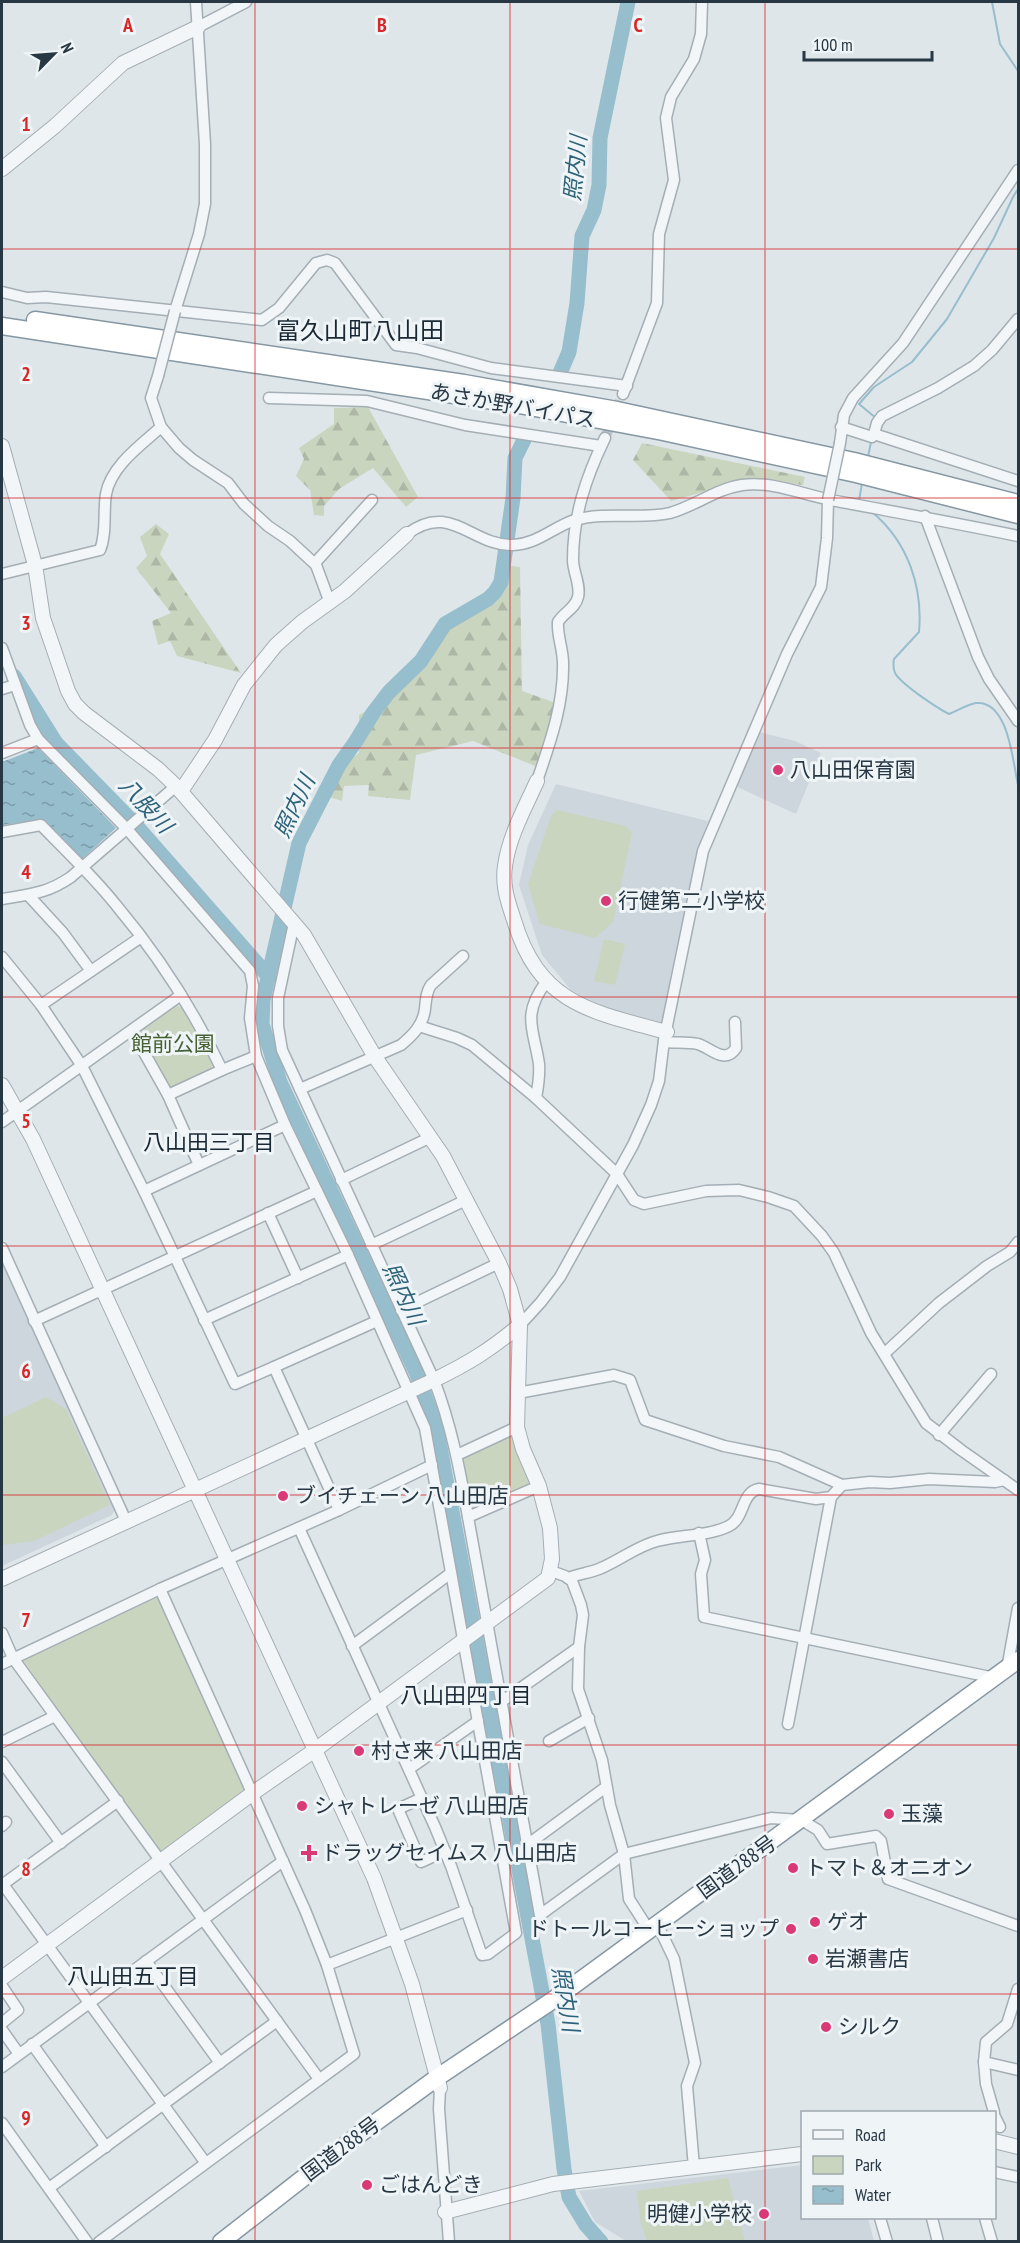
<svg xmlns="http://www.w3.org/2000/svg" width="1020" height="2243" viewBox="0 0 1020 2243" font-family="'PT Sans Narrow','Noto Sans JP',sans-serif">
	<defs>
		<pattern id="forest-firs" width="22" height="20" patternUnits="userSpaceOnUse" patternTransform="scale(1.5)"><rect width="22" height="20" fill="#cad5c0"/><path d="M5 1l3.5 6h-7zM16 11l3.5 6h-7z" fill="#aeb7a6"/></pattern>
		<pattern id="water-ripples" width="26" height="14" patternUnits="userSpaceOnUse" patternTransform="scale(1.5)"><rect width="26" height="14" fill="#97becd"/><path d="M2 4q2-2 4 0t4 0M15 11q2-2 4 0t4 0" fill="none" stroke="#7b9ba8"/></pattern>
	</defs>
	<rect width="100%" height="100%" fill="#dfe6ea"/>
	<g fill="#cdd6dc">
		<path d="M759,732L795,741L821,753L796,814L735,786Z"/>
		<path d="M556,784L708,821L698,852L671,974L664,1023L607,1008L582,997L571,990L542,955L519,885L528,845Z"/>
		<path d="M2,1262L115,1509L112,1515L2,1566Z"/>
		<path d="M802,2165V2218H868L874,2241H626L595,2222L579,2191Z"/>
	</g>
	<g fill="url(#forest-firs)">
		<path d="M368,407L418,497L406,507L373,468L339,489L324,506V516L314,515L310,490L296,476L304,459L299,448L334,424V408Z"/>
		<path d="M642,443L805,477L803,485L750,479L671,501L633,460Z"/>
		<path d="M156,524L169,534L160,554L241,673L177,656L170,641L158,645L152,621L171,613L136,568L147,556L140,537Z"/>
		<path d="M504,565L520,567L522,691L556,703L540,768L473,741L416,755L410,800L368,796L369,785L344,786L342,801L329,797L340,767L359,753V715L387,699L421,665L429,663L448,625L491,592Z"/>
	</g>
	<g fill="#cad5c0">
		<path d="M557,810L626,826L632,833L613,922L595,938L540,924L528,884L551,816Z"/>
		<path d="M604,939L625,944L615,985L594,981Z"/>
		<path d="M177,1005L182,1008L213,1065L211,1071L173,1088L168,1087L139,1034V1029Z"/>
		<path d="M46,1397L66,1409L110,1505L34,1541L2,1545V1418Z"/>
		<path d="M512,1435L532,1482L529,1486L475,1511L471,1509L462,1461L464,1457Z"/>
		<path d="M158,1597L247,1790L160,1855L22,1659Z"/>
		<path d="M728,2178L745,2241H647L641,2225L637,2191Z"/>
	</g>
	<path fill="url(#water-ripples)" d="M38,748L116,828L82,859L43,820L2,825V762Z"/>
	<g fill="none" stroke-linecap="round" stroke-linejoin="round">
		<g stroke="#97becd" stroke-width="2">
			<path d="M992,2L1000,44L1018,71"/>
			<path d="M876,418L859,404L874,387L912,362L947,319L994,238L1013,197L1018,189"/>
			<path d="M868,457L871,442"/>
			<path d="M859,501L862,483"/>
			<path d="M872,512C908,542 923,587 919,632L894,659C893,664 893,668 895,673C901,684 937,708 949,714C957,711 968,704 976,703C1009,700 1013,764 1018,785"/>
		</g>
		<g stroke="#97becd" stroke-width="15">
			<path d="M560,373L569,352L577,303L582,236L594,210L599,185L600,138L628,2"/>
			<path d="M524,440L515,458L513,498L501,582L495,592L488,599L445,624L421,661L389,692L373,713L356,741L339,765L299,843L263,1000L262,1024L280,1082L416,1372L436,1426L548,2024L564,2169L569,2197L586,2225L601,2242"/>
			<path d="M14,676L56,743L133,822L269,977"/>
		</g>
		<path stroke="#bac3c9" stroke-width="10" stroke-dasharray="10 5" stroke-linecap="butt" d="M605,438L623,394"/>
		<g stroke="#a4aeb5" stroke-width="13">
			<g id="minor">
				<path d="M198,27L246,2"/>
				<path d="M2,292L27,298L46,297L262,320L279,308L316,263L327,260L335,263L396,345L417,348L491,368L627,386"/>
				<path d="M175,311L199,234L205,204V144L196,2"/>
				<path d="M158,376L151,398L161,427L179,448L193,460L228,483L244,504L268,526L290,541L316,565L330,603"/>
				<path d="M623,394L657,303L659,234L674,180L666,118L671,97L694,59L701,34L702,2"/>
				<path d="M269,398L367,401L465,425L601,446"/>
				<path d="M841,427L872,437L874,434L1018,481"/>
				<path d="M874,434L877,423L882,416L938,388L974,366L992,350L1018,319"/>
				<path d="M840,443L844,415L853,398L903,343L1018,170"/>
				<path d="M925,516L978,657L989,679L1018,721"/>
				<path d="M407,534C451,501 471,546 513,545C538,544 553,527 575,520C607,511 640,520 670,513C695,506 716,489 742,485C773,481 801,494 831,500C894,512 956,523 1018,536"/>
				<path d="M315,563L372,500"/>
				<path d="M2,574L100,550C107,533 103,512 106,494C111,466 141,445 161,427"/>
				<path d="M2,648L30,725L38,739L127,829L250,971L253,986L250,1018L256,1056"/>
				<path d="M2,689L15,685"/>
				<path d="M2,753L38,739"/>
				<path d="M537,781C550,743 564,704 563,663C563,649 557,636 558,622C564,612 575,609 578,597C581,585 573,572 573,560C573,516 586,477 605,438"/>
				<path d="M2,832L41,825C66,851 93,876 116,905C158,955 194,1011 222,1070L256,1056L285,1125L348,1255L425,1428L516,1933L488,1954L482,1955L481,1953L451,1866L435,1827L299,1528"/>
				<path d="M29,896L63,933L91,971"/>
				<path d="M2,899C30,894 46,894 71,877L176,786"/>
				<path d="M294,923L278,998V1026L282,1050L434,1380C451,1424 460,1470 468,1517L540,1915L624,1854L771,1818L800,1820"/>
				<path d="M2,957L41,1005L82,1066L144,1191L235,1384L274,1367L339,1510"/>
				<path d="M546,982C521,1016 534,1029 539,1064C540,1076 538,1087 536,1098L617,1174L634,1200L644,1204L706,1191L739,1190L768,1197L794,1206L822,1236L834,1253L871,1333L926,1423L961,1450L1018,1490"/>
				<path d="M41,1005L141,937"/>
				<path d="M419,1026L457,1038L472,1045L536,1098"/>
				<path d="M132,1031L168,1095L199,1165"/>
				<path d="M664,1042C675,1043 688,1042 698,1044C711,1048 725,1065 736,1048L735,1022"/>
				<path d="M300,1089L401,1045C413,1035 423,1025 425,1009C426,1000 426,992 431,985L463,956"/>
				<path d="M168,1095L222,1070"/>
				<path d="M2,1122L181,995"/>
				<path d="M341,1180L431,1137"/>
				<path d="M144,1191L285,1125"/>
				<path d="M268,1213L298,1278"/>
				<path d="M371,1245L466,1200"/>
				<path d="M2,1248L126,1521"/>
				<path d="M401,1310L499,1263"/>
				<path d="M204,1320L348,1255"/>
				<path d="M34,1321L317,1191"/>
				<path d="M520,1325L541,1302L560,1277L633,1145L651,1105L659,1081L664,1040L703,851L787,654L821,587L827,538L828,500"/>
				<path d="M885,1353L939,1303L987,1266L1010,1252L1018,1242"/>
				<path d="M274,1367L377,1321"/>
				<path d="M518,1393L614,1375L630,1380L645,1420L724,1446L779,1457L842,1485L870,1482L890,1483L929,1479L995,1482L1004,1480"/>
				<path d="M939,1435L991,1374"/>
				<path d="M457,1455L517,1427"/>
				<path d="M468,1517L539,1486"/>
				<path d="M699,1533L705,1560L701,1574L704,1617L995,1678"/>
				<path d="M551,1571L565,1576L572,1581L581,1605L583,1615L579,1647L578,1689L602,1760L610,1805L624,1854L629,1899L649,1930"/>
				<path d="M568,1578C578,1574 589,1573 599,1569C619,1561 637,1546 657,1541C679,1535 709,1536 729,1526C745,1518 741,1492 759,1489L816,1499L831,1497L842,1485"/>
				<path d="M2,1633L13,1658L319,2079"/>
				<path d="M352,1646L451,1573"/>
				<path d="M2,1664L160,1589L339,1510L432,1465"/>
				<path d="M1007,1669L1018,1608"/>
				<path d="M501,1702L579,1647"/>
				<path d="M788,1724L831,1497"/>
				<path d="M549,1741L589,1718"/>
				<path d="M2,1742L55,1716"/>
				<path d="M2,1762L61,1843"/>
				<path d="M409,1769L478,1721"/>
				<path d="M422,1798L398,1809L421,1862L445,1851"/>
				<path d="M808,1824L818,1830L827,1844L876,1836L881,1841L888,1879L1018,1926"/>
				<path d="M2,1826L6,1822"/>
				<path d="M527,1845L606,1787"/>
				<path d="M2,1883L205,2162"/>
				<path d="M2,1885L118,1801"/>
				<path d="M661,1932L674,1959L695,2063L687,2086L694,2167"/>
				<path d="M146,1961L220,2063"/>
				<path d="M327,1965L467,1910"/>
				<path d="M2,1986L18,2010L2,2023"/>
				<path d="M1018,1989L1007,2024L986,2042L984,2062L1018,2070"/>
				<path d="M2,2030L19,2054"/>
				<path d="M32,2044L106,2147"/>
				<path d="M984,2062L986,2084L994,2112"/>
				<path d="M2,2067L283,1861"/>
				<path d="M440,2088L439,2109L449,2242"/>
				<path d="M994,2115L1000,2127"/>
				<path d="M2,2123L87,2242"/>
				<path d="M994,2172L1018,2177"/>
				<path d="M49,2188L277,2021"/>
				<path d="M880,2218L887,2242"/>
				<path d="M932,2218L938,2242"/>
				<path d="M985,2218L992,2242"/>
				<path d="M99,2242L354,2054L327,1965L305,1910L160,1589"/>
			</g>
		</g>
		<g stroke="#a4aeb5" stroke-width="16">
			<g id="tertiary">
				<path d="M2,169L55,126L123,63L198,27"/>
				<path d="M2,446L35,565L43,618L68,691L75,704L84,713L158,769L176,786L304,935L375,1057L443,1156L499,1263L510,1289L520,1325L517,1427L523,1449L539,1486L550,1528L552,1559L548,1578L315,1750L253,1793L2,1978"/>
				<path d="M537,781C525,808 509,836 505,866C502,886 508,902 514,920C539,1004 591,1012 667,1032"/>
				<path d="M181,791L215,740L244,685L276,645L302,622L345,591L407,534"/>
				<path d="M2,1085L33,1139L374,1878L412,1984L440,2088"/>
				<path d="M2,1579L434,1380C469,1363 490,1350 520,1325"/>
				<path d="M994,2141L1018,2147"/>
				<path d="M445,2212L553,2184L802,2154"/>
			</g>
		</g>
		<g stroke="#8597a2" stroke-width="19">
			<g id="trunk">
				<path d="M35,320L464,383L617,410L854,461L1018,503"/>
				<path d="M2,326L519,405L663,432L856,474L1018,515"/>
				<path d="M221,2242L357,2136L438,2077L559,1996L1018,1660"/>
			</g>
		</g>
		<use href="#minor" stroke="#f3f6f8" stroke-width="10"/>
		<use href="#tertiary" stroke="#f3f6f8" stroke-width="14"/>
		<use href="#trunk" stroke="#fff" stroke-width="16"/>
		<g stroke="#a4aeb5" stroke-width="13" stroke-linecap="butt">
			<g id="minor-bridge">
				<path d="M158,376L175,311"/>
				<path d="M828,500L840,443"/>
			</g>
		</g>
		<use href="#minor-bridge" stroke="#f3f6f8" stroke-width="10"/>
	</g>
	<path fill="none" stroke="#d62828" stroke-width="1.5" stroke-opacity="0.55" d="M255,2V2242M510,2V2242M765,2V2242M2,249H1018M2,498H1018M2,748H1018M2,997H1018M2,1246H1018M2,1495H1018M2,1745H1018M2,1994H1018"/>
	<g fill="#da3977" stroke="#eff4f7" stroke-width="2">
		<circle cx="778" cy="770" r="6"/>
		<circle cx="606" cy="901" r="6"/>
		<circle cx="283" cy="1496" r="6"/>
		<circle cx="359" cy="1751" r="6"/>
		<circle cx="302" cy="1806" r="6"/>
		<circle cx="889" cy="1814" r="6"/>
		<path d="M306 1844h6v6h6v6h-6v6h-6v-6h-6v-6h6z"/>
		<circle cx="793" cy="1868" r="6"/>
		<circle cx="815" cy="1922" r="6"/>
		<circle cx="791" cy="1929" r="6"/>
		<circle cx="813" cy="1959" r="6"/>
		<circle cx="826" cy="2027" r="6"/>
		<circle cx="367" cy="2185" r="6"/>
		<circle cx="764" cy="2214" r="6"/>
	</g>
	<g text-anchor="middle" stroke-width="6" stroke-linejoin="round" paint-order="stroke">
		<g font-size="21" fill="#273743" stroke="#eff4f7">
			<text transform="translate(513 406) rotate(10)" y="7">あさか野バイパス</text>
			<text transform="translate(737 1867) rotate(-36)" y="7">国道288号</text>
			<text transform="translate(341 2149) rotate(-37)" y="7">国道288号</text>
		</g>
		<g font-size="21" fill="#273743" stroke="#eff4f7" text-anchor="start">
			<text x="790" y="777">八山田保育園</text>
			<text x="618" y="908">行健第二小学校</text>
			<text x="295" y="1503">ブイチェーン 八山田店</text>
			<text x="371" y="1758">村さ来 八山田店</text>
			<text x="314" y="1813">シャトレーゼ 八山田店</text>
			<text x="901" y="1821">玉藻</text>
			<text x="321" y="1860">ドラッグセイムス 八山田店</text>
			<text x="805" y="1875">トマト＆オニオン</text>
			<text x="827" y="1929">ゲオ</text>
			<text x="779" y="1936" text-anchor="end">ドトールコーヒーショップ</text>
			<text x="825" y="1966">岩瀬書店</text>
			<text x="838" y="2034">シルク</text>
			<text x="379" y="2192">ごはんどき</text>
			<text x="752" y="2221" text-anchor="end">明健小学校</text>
		</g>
		<g font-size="21" fill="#466033" stroke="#eff4f7">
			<text x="173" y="1051">館前公園</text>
		</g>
		<g font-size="22" font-style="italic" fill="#2d627a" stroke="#eff4f7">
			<text transform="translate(575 168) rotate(-84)" y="8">照内川</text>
			<text transform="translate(146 805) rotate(47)" y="8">八股川</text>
			<text transform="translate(294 806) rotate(-65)" y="8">照内川</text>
			<text transform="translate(404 1294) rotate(65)" y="8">照内川</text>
			<text transform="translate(566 1999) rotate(80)" y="8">照内川</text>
		</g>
		<g font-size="22" fill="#192833" stroke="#eff4f7">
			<text x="209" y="1150">八山田三丁目</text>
			<text x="466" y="1703">八山田四丁目</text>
			<text x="133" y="1984">八山田五丁目</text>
		</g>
		<g font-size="24" fill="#192833" stroke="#eff4f7">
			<text x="360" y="339">富久山町八山田</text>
		</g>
	</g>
	<g font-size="20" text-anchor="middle" font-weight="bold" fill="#d62828" stroke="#eff4f7" stroke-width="6" stroke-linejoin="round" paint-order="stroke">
		<text x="128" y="32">A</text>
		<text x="382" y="32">B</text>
		<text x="638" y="32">C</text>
		<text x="26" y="131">1</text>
		<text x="26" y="381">2</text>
		<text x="26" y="630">3</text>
		<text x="26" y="879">4</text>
		<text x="26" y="1128">5</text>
		<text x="26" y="1378">6</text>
		<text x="26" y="1627">7</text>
		<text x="26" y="1876">8</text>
		<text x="26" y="2125">9</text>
	</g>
	<rect width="1020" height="2243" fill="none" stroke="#273743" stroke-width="6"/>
	<rect x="801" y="2111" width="195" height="108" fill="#eff4f7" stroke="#9fa8af" stroke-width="1.5"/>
	<rect x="813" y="2130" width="30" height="9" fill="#f3f6f8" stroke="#9fa8af" stroke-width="1.5"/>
	<text x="855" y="2141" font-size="18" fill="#273743">Road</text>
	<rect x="813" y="2156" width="30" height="18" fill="#cad5c0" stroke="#9fa8af" stroke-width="1.5"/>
	<text x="855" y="2171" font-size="18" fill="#273743">Park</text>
	<rect x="813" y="2186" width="30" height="18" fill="url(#water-ripples)" stroke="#9fa8af" stroke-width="1.5"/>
	<text x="855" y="2201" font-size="18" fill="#273743">Water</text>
	<g transform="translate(54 54) rotate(65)" stroke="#eff4f7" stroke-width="4.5" paint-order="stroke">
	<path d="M0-4.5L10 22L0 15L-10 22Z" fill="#273743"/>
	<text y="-9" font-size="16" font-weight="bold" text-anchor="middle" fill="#273743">N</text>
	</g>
	<path d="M804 51v9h128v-9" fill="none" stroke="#273743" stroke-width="3"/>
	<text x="813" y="51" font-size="18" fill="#273743" stroke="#eff4f7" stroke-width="4.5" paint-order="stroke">100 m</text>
</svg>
